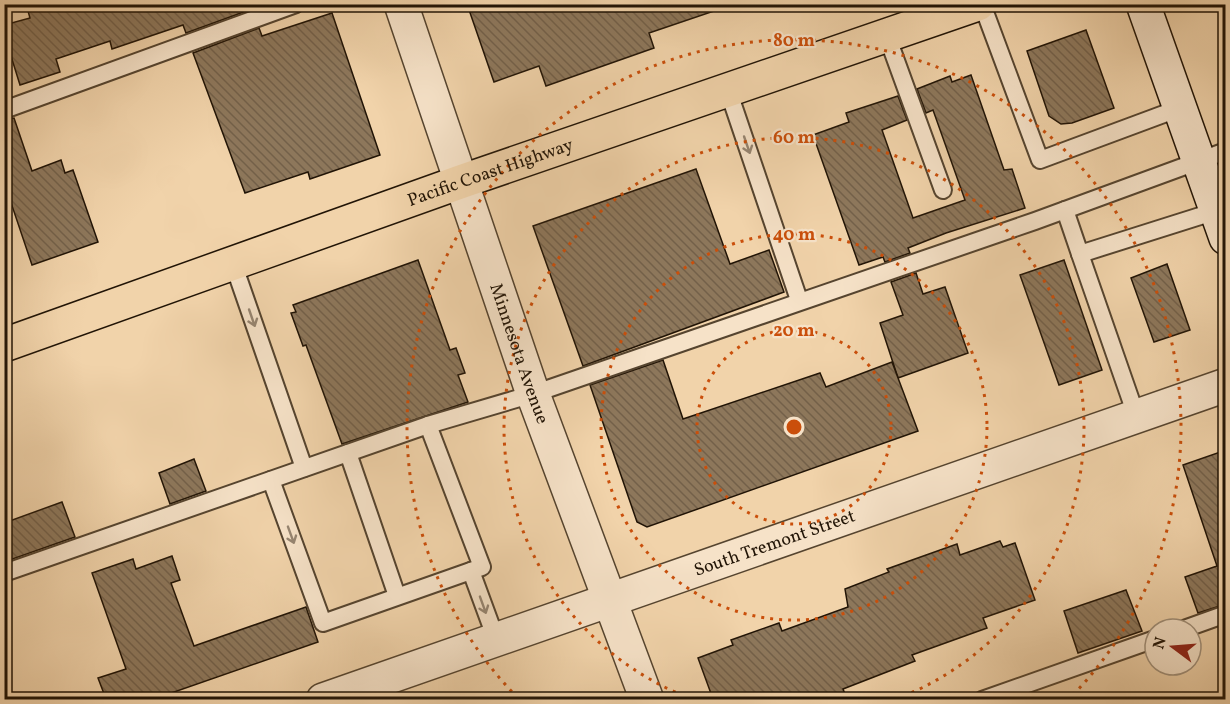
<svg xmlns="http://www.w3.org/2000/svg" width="1230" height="704" viewBox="0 0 1230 704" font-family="Vollkorn,serif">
	<defs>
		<pattern id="building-back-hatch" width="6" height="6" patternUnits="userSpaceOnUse" patternTransform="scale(1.5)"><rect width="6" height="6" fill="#8d775b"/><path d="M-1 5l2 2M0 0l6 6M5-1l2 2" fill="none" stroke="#736049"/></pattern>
	</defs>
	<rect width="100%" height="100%" fill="#f1d3aa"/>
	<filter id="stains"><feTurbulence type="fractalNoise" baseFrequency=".00333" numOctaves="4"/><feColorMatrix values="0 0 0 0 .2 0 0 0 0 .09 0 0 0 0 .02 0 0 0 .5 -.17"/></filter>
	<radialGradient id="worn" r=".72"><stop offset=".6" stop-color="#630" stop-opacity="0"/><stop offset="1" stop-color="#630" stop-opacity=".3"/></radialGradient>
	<g fill="url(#building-back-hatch)" stroke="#211406" stroke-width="1.5">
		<path d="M26,4H250L252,9L186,33L183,25L112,49L110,41L56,59L60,72L20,85L11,56L4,59V25L30,18Z"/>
		<path d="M467,4H720V9L649,33L654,48L546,86L539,66L494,82Z"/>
		<path d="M332,13L380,155L310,179L308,172L245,193L193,53L259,28L262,36Z"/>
		<path d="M1086,30L1114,108L1072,123L1061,124L1049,116L1027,51Z"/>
		<path d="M971,75L1004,170L1012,169L1025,208L946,233L908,248L910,253L885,262L883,257L859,265L813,135L849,122L846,113L898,96L907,120L882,130L913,218L965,200L933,110L926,113L917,89L950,76L952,82Z"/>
		<path d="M14,118L32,171L61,160L65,173L73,170L98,242L32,265L4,182V120Z"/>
		<path d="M696,169L730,264L769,250L784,292L583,366L533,226Z"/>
		<path d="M418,260L450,350L456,348L465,373L458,375L468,402L342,444L306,345L303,346L291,313L296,312L293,305Z"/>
		<path d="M1064,260L1102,370L1059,385L1020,275Z"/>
		<path d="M1167,264L1190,330L1154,342L1131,278Z"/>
		<path d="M916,273L923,294L945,287L968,353L898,378L880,323L903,315L891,282Z"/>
		<path d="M663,360L683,419L820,373L826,387L892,362L918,431L647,527L637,522L590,385Z"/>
		<path d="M1226,450V604L1198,613L1185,577L1217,566L1183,465Z"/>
		<path d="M194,459L206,491L170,504L159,473Z"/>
		<path d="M62,502L75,537L4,562V523Z"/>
		<path d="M1000,541L1003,547L1015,543L1035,600L983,618L987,628L912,655L915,661L843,689L847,699H713L698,658L733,645L731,640L779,623L782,631L848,607L845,589L889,572L887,569L957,544L960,555Z"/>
		<path d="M172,556L180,580L171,583L194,646L306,607L318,642L154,699H106L98,678L126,669L92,573L133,559L136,569Z"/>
		<path d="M1126,590L1142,631L1078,653L1064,611Z"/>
	</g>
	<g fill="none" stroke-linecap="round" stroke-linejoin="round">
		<g stroke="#55442f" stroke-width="20">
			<g id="service">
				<path d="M982,4L1040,160L1180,108"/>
				<path d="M887,36L943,190"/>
				<path d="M728,90L799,300"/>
				<path d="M4,110L296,4"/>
				<path d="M1065,210L1080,254"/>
				<path d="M233,263L304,468"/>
				<path d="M1136,415L1080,254L1216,211"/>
				<path d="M348,453L397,596"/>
				<path d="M271,480L323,623L482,567L428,425"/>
				<path d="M471,571L496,639"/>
				<path d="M4,573L428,425L533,394L1035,221L1226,151"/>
				<path d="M1184,629L1226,614"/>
				<path d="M982,700L1155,639"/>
			</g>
		</g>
		<g stroke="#55442f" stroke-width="36">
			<g id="minor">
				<path id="s1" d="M401,4L533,394L647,700"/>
			</g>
		</g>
		<g stroke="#55442f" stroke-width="36">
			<g id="tertiary">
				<path id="s2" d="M323,700L1226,385"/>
			</g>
		</g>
		<g stroke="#211406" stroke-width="36">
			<path id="secondary" d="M1143,4L1226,238"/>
		</g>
		<g stroke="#211406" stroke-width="36">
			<g id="primary">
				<path id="s3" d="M4,345L463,181L978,4"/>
			</g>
		</g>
		<use href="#service" stroke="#f6e2c8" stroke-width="16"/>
		<use href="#minor" stroke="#f6e2c8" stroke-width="33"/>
		<use href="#tertiary" stroke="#f6e2c8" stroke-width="33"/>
		<use href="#secondary" stroke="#f6e2c8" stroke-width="33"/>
		<use href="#primary" stroke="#f1d3aa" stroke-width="33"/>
	</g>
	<defs><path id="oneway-shaft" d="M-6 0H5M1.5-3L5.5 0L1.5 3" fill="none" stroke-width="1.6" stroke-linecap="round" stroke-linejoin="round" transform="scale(1.5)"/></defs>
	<g stroke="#968571">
		<use href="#oneway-shaft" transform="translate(747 145) rotate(71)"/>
		<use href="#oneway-shaft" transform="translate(252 318) rotate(71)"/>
		<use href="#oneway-shaft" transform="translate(291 535) rotate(70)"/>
		<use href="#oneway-shaft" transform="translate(483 605) rotate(70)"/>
	</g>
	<g fill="none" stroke="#ca4f0b" stroke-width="3" stroke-dasharray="3 6">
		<circle cx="794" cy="427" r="97"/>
		<circle cx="794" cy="427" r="193"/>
		<path d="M692 699A290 290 0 1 1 896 699"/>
		<path d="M518 698A387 387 0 1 1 1070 698"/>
	</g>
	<g text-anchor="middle" stroke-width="4.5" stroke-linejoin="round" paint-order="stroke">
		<g font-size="18" fill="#211406" stroke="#f6e2c8">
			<text dy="6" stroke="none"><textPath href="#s3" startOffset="516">Pacific Coast Highway</textPath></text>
			<text dy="6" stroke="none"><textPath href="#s1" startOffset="369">Minnesota Avenue</textPath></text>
			<text dy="6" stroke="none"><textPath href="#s2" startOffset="478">South Tremont Street</textPath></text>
		</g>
	</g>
	<circle cx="794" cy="427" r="9" fill="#ca4f0b" stroke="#f6e2c8" stroke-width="3"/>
	<g font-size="18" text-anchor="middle" font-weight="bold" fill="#ca4f0b" stroke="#f6e2c8" stroke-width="4.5" stroke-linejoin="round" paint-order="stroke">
		<text x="794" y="46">80 m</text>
		<text x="794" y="143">60 m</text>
		<text x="794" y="240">40 m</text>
		<text x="794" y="336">20 m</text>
	</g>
	<rect width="1230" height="704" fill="none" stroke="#f1d3aa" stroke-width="24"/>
	<rect x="6" y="6" width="1218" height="692" fill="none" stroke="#211406" stroke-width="3"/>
	<rect x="12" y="12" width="1206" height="680" fill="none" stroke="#211406" stroke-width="1.5"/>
	<g transform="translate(1173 647) rotate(286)"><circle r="28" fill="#f6e2c8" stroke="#a1907a" stroke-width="1.5"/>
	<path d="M0-4.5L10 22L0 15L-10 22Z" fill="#8f2418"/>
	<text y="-9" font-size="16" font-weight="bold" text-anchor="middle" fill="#211406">N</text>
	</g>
	<rect width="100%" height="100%" filter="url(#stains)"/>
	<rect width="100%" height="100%" fill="url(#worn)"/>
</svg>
